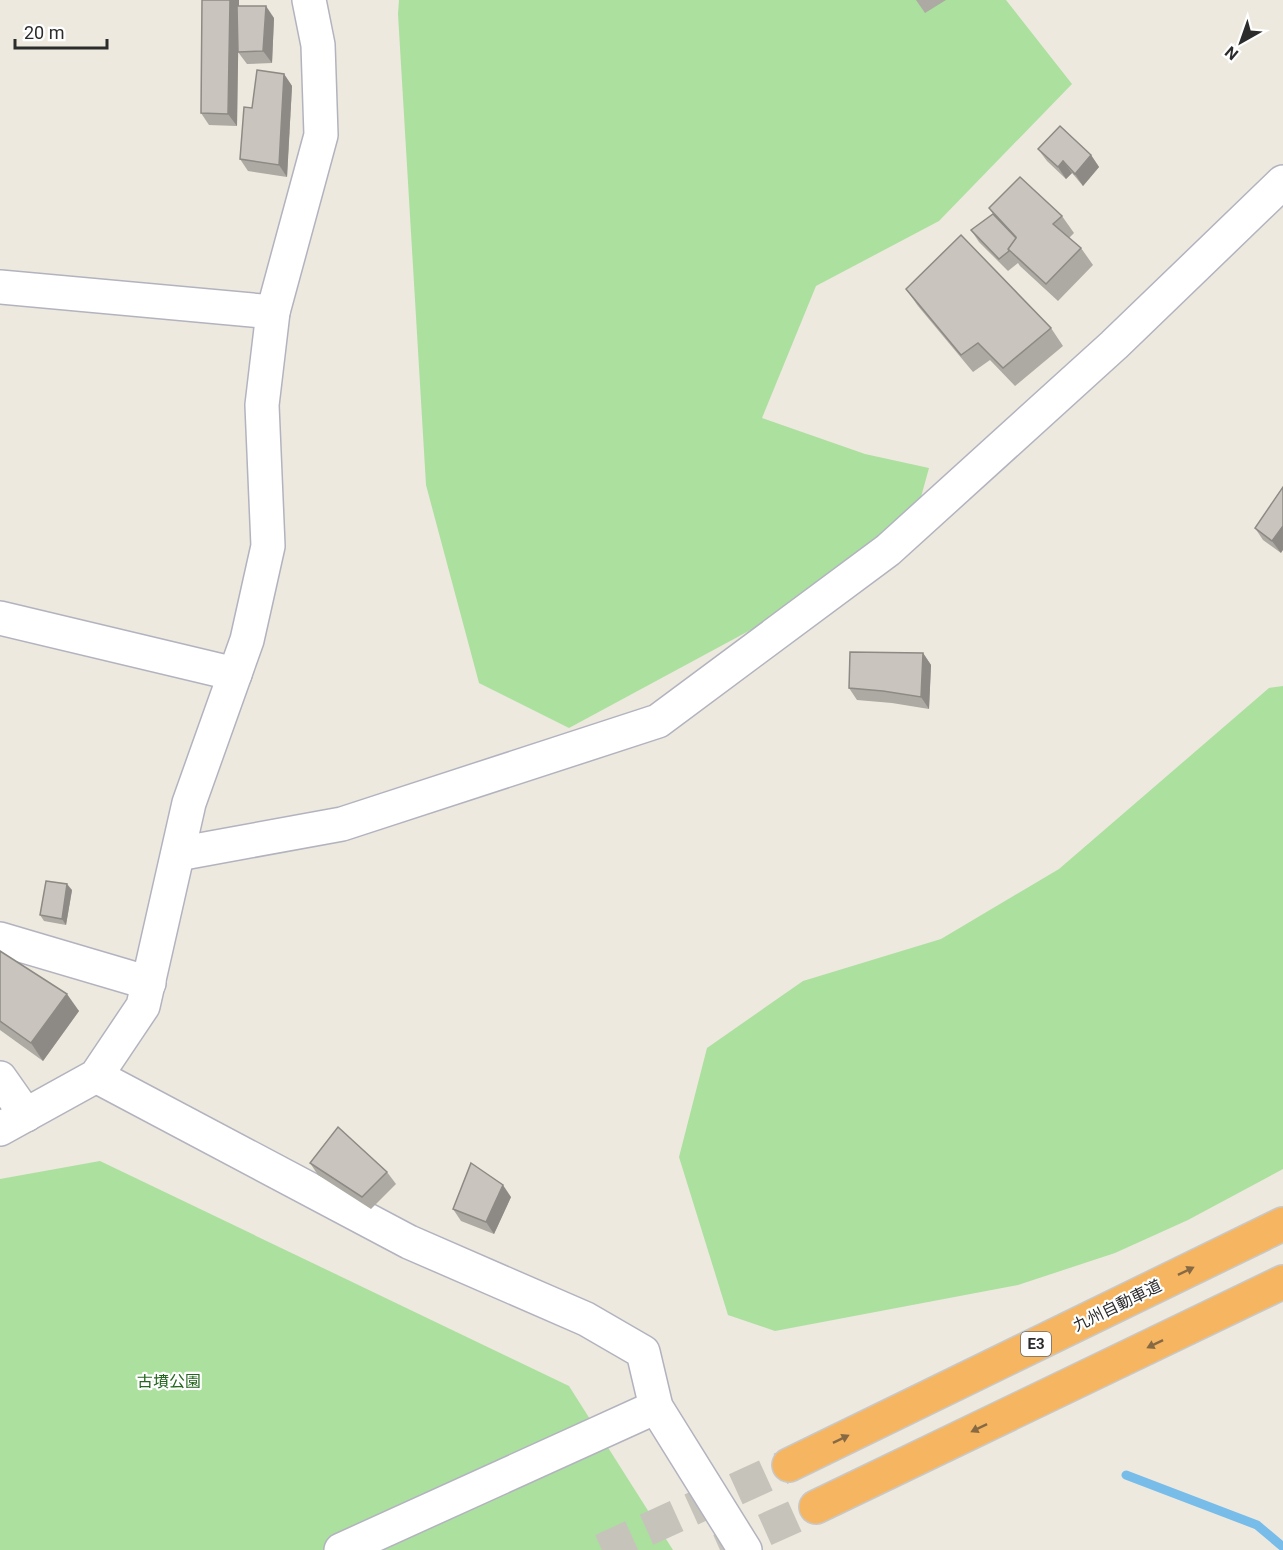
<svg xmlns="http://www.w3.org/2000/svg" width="1283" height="1550" viewBox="0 0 1283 1550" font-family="Roboto,'Noto Sans JP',sans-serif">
	<rect width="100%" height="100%" fill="#ede9df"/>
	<g fill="#ace09f">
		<path d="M399,0H1006L1072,84L939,221L816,286L762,418L865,454L929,468L910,537L821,592L569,728L479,683L426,485L398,14Z"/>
		<path d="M1283,686V1169L1188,1220L1115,1253L1018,1285L775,1331L728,1315L679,1157L707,1048L803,981L941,939L1059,869L1269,688Z"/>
		<path d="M100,1161L569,1386L673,1550H0V1179Z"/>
	</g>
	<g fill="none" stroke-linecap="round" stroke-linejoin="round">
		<path stroke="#78bce9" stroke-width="9" d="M1126,1475L1257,1525L1283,1547"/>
		<g stroke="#c6c3bb" stroke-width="33" stroke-dasharray="33 16" stroke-linecap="butt">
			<path d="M602,1550L789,1465"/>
			<path d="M720,1550L816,1507"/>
		</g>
		<g stroke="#b2b3bf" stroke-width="36">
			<g id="minor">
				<path d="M0,287L273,312"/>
				<path d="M0,618L235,674"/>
				<path d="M178,854L342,824L658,721L888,550L1114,345L1283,182"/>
				<path d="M0,939L149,983"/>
				<path d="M96,1076L409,1242L586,1319L643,1352L656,1407L745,1550"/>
				<path d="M0,1078L26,1115"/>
				<path d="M0,1129L96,1076L143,1006L189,803L247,640L268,546L262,405L273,312L321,135L318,45L309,0"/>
				<path d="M341,1550L656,1407"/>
			</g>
		</g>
		<g stroke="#c8c8c8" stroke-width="36">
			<g id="highway">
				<path d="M789,1465L1283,1224"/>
				<path d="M816,1507L1283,1282"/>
			</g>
		</g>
		<use href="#minor" stroke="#fff" stroke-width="33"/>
		<use href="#highway" stroke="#f6b661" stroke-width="33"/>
	</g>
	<g fill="#ada9a3">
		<path d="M202,0H239V6L274,18L272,63L247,64L238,52V43L237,126L209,125L201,113Z"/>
		<path d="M916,0H946L925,13Z"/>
		<path d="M284,74L292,86L287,177L248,171L240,159L252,108Z"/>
		<path d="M1038,149L1091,155L1099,167L1083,186L1072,173L1066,179L1047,161Z"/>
		<path d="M989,208L1062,216L1074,233L1069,238L1081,248L1093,265L1058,301L1020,266L1018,263L1008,271L979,242L971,230L993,214Z"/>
		<path d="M906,289L1051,328L1063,346L1015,386L990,360L973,372L918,306Z"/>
		<path d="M1283,487L1281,553L1263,540L1255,528Z"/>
		<path d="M923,653L931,665L929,709L892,703L857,700L849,688Z"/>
		<path d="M72,890L66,925L44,921L40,915Z"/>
		<path d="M0,951L79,1011L43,1061L0,1030Z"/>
		<path d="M310,1163L387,1172L396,1184L371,1209L318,1175Z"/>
		<path d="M511,1197L494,1234L461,1221L453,1209Z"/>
	</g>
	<g fill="#8d8a85">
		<path d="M230,0H239L237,126L228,114Z"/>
		<path d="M266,6L274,18L272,63L263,51Z"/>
		<path d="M284,74L292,86L287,177L279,165Z"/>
		<path d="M1091,155L1099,167L1083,186L1075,174Z"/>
		<path d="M1063,161L1072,173L1066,179L1058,167Z"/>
		<path d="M1283,526V550L1281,553L1272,541Z"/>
		<path d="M923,653L931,665L929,709L921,697Z"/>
		<path d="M67,884L72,890L66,925L62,919Z"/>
		<path d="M67,994L79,1011L43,1061L31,1043Z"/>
		<path d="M503,1185L511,1197L494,1234L486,1222Z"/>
	</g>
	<g fill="#c9c5be" stroke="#8d8a85" stroke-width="1.5">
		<path d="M202,0H230L228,114L201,113Z"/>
		<path d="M237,6H266L263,51L238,52Z"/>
		<path d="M257,70L284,74L279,165L240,159L244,107L252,108Z"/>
		<path d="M1060,126L1091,155L1075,174L1063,161L1058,167L1038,149Z"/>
		<path d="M1020,177L1062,216L1053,224L1081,248L1046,284L1008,249L1016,237L989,208Z"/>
		<path d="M993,214L1016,238L1008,249L1009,251L999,259L971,230Z"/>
		<path d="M961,235L1051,328L1003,368L978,343L961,355L906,289Z"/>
		<path d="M1283,487V526L1272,541L1255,528Z"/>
		<path d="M850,652L923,653L921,697L883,691L849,688Z"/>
		<path d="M46,881L67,884L62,919L40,915Z"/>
		<path d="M0,951L67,994L31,1043L0,1021Z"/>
		<path d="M338,1127L387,1172L362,1197L310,1163Z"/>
		<path d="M471,1163L503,1185L486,1222L453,1209Z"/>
	</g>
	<defs><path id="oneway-solid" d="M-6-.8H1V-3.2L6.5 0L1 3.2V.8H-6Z" transform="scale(1.5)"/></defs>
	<g fill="#876a44">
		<use href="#oneway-solid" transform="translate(1186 1271) rotate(-26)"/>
		<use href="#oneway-solid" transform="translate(1155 1344) rotate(154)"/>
		<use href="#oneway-solid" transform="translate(979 1428) rotate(154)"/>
		<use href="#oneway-solid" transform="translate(841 1439) rotate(-26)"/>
	</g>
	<g text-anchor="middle" stroke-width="4.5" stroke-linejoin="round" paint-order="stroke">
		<rect fill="#fff" stroke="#6b6b6b" stroke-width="1.5" x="1021" y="1332" width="30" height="24" rx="4.5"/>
		<g font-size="15" font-weight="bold" fill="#2c2c2c">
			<text x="1036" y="1349">E3</text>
		</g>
		<g font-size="16" fill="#2c2c2c" stroke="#fff">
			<text transform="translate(1117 1305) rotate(-26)" y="6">九州自動車道</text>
		</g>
		<g font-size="16" fill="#24671e" stroke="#fff">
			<text x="169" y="1387">古墳公園</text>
		</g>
	</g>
	<g transform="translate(1241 42) rotate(220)" stroke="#ffffff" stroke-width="4.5" paint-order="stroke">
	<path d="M0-4.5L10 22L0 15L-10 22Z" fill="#2c2c2c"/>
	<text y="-9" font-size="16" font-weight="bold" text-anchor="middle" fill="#2c2c2c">N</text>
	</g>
	<path d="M15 39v9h92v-9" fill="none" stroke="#2c2c2c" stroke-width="3"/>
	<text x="24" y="39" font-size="18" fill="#2c2c2c" stroke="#ffffff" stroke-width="4.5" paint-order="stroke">20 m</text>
</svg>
